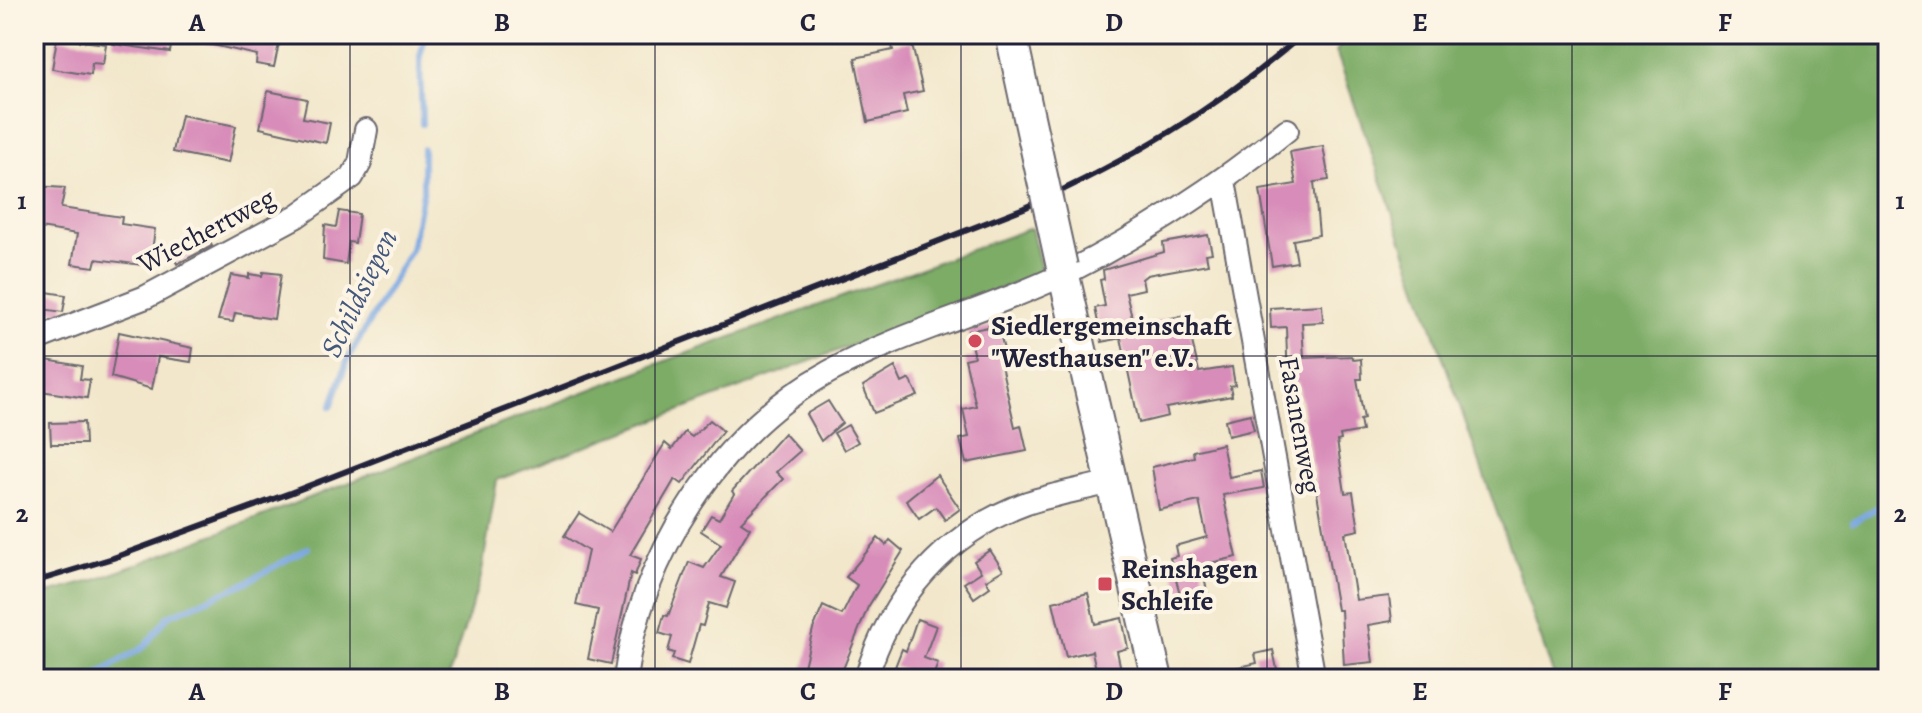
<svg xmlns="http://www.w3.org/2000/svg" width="1922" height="713" viewBox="0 0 1922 713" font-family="Alegreya,serif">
	<rect width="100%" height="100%" fill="#fcf5e5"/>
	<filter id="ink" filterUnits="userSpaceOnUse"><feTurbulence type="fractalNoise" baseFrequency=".0125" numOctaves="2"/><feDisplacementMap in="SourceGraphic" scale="16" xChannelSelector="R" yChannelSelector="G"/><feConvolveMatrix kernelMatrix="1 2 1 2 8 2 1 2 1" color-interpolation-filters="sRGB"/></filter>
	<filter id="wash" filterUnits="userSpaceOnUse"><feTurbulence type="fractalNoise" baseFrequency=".006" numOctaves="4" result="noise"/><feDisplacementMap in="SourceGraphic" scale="32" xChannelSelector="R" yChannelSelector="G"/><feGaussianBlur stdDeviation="1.8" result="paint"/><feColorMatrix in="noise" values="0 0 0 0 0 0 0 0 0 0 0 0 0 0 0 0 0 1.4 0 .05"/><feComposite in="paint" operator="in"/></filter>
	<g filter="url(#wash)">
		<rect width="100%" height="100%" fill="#f2e7cb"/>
		<g fill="#7dac66" stroke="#506750" stroke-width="2">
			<path d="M1350,34H1888V679H1555L1336,51Z"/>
			<path d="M1031,228L1042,273L497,480L481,577L448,679H34V597L96,580L652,366Z"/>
		</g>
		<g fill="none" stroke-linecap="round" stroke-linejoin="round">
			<g stroke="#78a6e1" stroke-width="6">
				<path d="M422,124L420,56L426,34"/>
				<path d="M331,407L348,359L411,249L423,192V149"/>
				<path d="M1853,522L1880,506L1888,505"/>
				<path d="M90,679L144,647L168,616L243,584L308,548"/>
			</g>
		</g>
		<g id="blocks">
			<g fill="#d88cb9">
				<path d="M114,34H173L170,52L113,44Z"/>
				<path d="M196,34H281L274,67L256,64L257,55L195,41Z"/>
				<path d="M57,38L106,44L103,64L92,63L91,75L52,69Z"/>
				<path d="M911,41L923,91L903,95L907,113L868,122L855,58L893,50L892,45Z"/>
				<path d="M268,91L307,99L303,118L330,123L326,143L260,128Z"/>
				<path d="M181,115L236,126L228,163L173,152Z"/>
				<path d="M1323,146L1329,180L1314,182L1319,235L1293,240L1297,262L1272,266L1260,190L1296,184L1290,152Z"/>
				<path d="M34,186L65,188L61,208L122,217L121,224L155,229L150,266L96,259L94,267L72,264L77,234L34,227Z"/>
				<path d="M339,211L359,214L355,243L349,242L346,264L323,260L325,225L336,227Z"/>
				<path d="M204,231L212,246L177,264L169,248Z"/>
				<path d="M1208,235L1212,253L1206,254L1208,264L1147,275L1142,279L1144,289L1126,293L1134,326L1186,315L1199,372L1232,367L1235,385L1230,386L1232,396L1166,408L1168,416L1139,423L1121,338L1102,342L1095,308L1105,306L1100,280L1104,279L1103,270L1164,252L1163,243Z"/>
				<path d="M263,272L281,274L274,319L235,313L233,322L218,320L231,275L249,278V274L262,276Z"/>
				<path d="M34,290L66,295L63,312L34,308Z"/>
				<path d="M1322,305L1323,322L1302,323L1304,358L1351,356L1354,360L1361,359L1362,379H1357L1364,419L1360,420L1362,431L1340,435L1341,440L1337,441L1345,493L1353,492L1359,530L1345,533L1356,600L1389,596L1392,621L1368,625L1373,662L1344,665L1341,610H1337L1298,382L1288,383L1286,327L1271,328L1270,308Z"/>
				<path d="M998,325L1004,350L998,352L1015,427L1021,425L1027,451L966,463L960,439L969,437L963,409L976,406L965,359L974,357L968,331Z"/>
				<path d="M119,332L193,348L191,362L158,357L152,389L111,377Z"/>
				<path d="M34,358L82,366L80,379L90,380L87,398L34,390Z"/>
				<path d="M895,367L902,383L910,379L918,396L874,413L863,386Z"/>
				<path d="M828,401L842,423L821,441L806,414Z"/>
				<path d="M1250,414L1254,430L1228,436L1225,420Z"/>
				<path d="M710,420L723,431L682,484L675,479L630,555L641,559L635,575L631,573L611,664L588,659L598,610L576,605L588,551L564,536L579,513L610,532L665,443L672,449L685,432L692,437Z"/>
				<path d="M84,422L85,444H51L50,423Z"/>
				<path d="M848,425L858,442L844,450L834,433Z"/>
				<path d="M784,433L800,451L776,472L783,479L741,522L750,528L721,577L735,582L726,608L709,603L703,626L699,625L688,664L672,659L674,653L668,651L672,637L659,633L664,615L668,616L689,562L704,568L721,544L701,531L711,515L719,519L734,494L732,491Z"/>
				<path d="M1222,444L1229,477L1261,471L1264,488L1223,495L1237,557L1201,565L1208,595L1182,601L1170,558L1177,556L1175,546L1207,537L1199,501L1159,510L1152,467L1194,457L1193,451Z"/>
				<path d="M937,475L960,509L945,520L936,507L919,519L906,500Z"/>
				<path d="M878,538L886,545L890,540L903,551L868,607L839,679H801L813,629L823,606L842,615L857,585L846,577Z"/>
				<path d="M990,550L1003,570L986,580L990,587L974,598L964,583L981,572L974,561Z"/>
				<path d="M1088,593L1095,624L1122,618L1128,648L1117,651L1123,679H1098L1092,651L1066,657L1053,602Z"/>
				<path d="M917,619L936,626L924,658L938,663L932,679L895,667L902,649L906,651Z"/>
				<path d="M1273,650L1279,679H1218L1217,672L1257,663L1255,654Z"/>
			</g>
		</g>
	</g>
	<g filter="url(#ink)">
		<use href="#blocks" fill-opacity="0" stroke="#6b676d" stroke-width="2"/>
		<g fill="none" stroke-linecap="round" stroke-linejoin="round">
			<g stroke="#6b676d" stroke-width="26">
				<g id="minor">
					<path d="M1224,181L1314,679"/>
					<path d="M34,340L146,297L297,216L352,177L360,163L366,130"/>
					<path d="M625,679C641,555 719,433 829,372C904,331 988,311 1064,274C1144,234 1218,186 1287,130"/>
					<path d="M866,679C889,598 947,532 1027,503C1054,494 1084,489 1111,482"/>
				</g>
			</g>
			<g stroke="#6b676d" stroke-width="34">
				<g id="secondary">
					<path d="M1011,34L1025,99"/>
					<path d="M1062,267L1157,679"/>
				</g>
			</g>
			<use href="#minor" stroke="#fff" stroke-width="22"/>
			<use href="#secondary" stroke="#fff" stroke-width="30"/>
			<path stroke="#22223b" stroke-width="6" d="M34,582L113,558L290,493L1024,208C1126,162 1219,108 1303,34"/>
			<g stroke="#6b676d" stroke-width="34" stroke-linecap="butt">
				<path id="secondary-bridge" d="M1025,99L1062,267"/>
			</g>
			<use href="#secondary-bridge" stroke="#fff" stroke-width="30"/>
		</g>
	</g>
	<path fill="none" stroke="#22223b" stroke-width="2" stroke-opacity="0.55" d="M350,34V679M655,34V679M961,34V679M1267,34V679M1572,34V679M34,356H1888"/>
	<g fill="#d1495b" stroke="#fcf5e5" stroke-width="3">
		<circle cx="975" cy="341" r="8"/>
		<rect x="1097" y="576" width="16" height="16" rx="4"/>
	</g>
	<g text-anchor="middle" stroke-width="8" stroke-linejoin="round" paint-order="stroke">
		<g font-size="28" fill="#22223b" stroke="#fcf5e5">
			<text transform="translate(206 230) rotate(-28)" y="10">Wiechertweg</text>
			<text transform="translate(1301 425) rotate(80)" y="10">Fasanenweg</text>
		</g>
		<g font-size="28" font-weight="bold" fill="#22223b" stroke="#fcf5e5" text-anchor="start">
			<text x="991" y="335">Siedlergemeinschaft<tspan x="991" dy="32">"Westhausen" e.V.</tspan></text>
			<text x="1121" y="578">Reinshagen<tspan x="1121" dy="32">Schleife</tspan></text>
		</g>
		<g font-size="30" font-style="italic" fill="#44577d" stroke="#fcf5e5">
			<text transform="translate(359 293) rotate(-64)" y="10">Schildsiepen</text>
		</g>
	</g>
	<rect width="1922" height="713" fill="none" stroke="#fcf5e5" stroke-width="88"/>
	<rect x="44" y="44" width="1834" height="625" fill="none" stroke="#22223b" stroke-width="3"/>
	<g font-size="26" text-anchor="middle" font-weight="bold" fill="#22223b">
		<text x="197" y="31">A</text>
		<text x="502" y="31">B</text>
		<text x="808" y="31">C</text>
		<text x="1114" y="31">D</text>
		<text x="1420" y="31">E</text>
		<text x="1725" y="31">F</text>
		<text x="22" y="209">1</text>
		<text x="1900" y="209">1</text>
		<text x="22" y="522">2</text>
		<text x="1900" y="522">2</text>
		<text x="197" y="700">A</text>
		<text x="502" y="700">B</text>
		<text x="808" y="700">C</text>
		<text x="1114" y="700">D</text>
		<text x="1420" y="700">E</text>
		<text x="1725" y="700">F</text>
	</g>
</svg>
